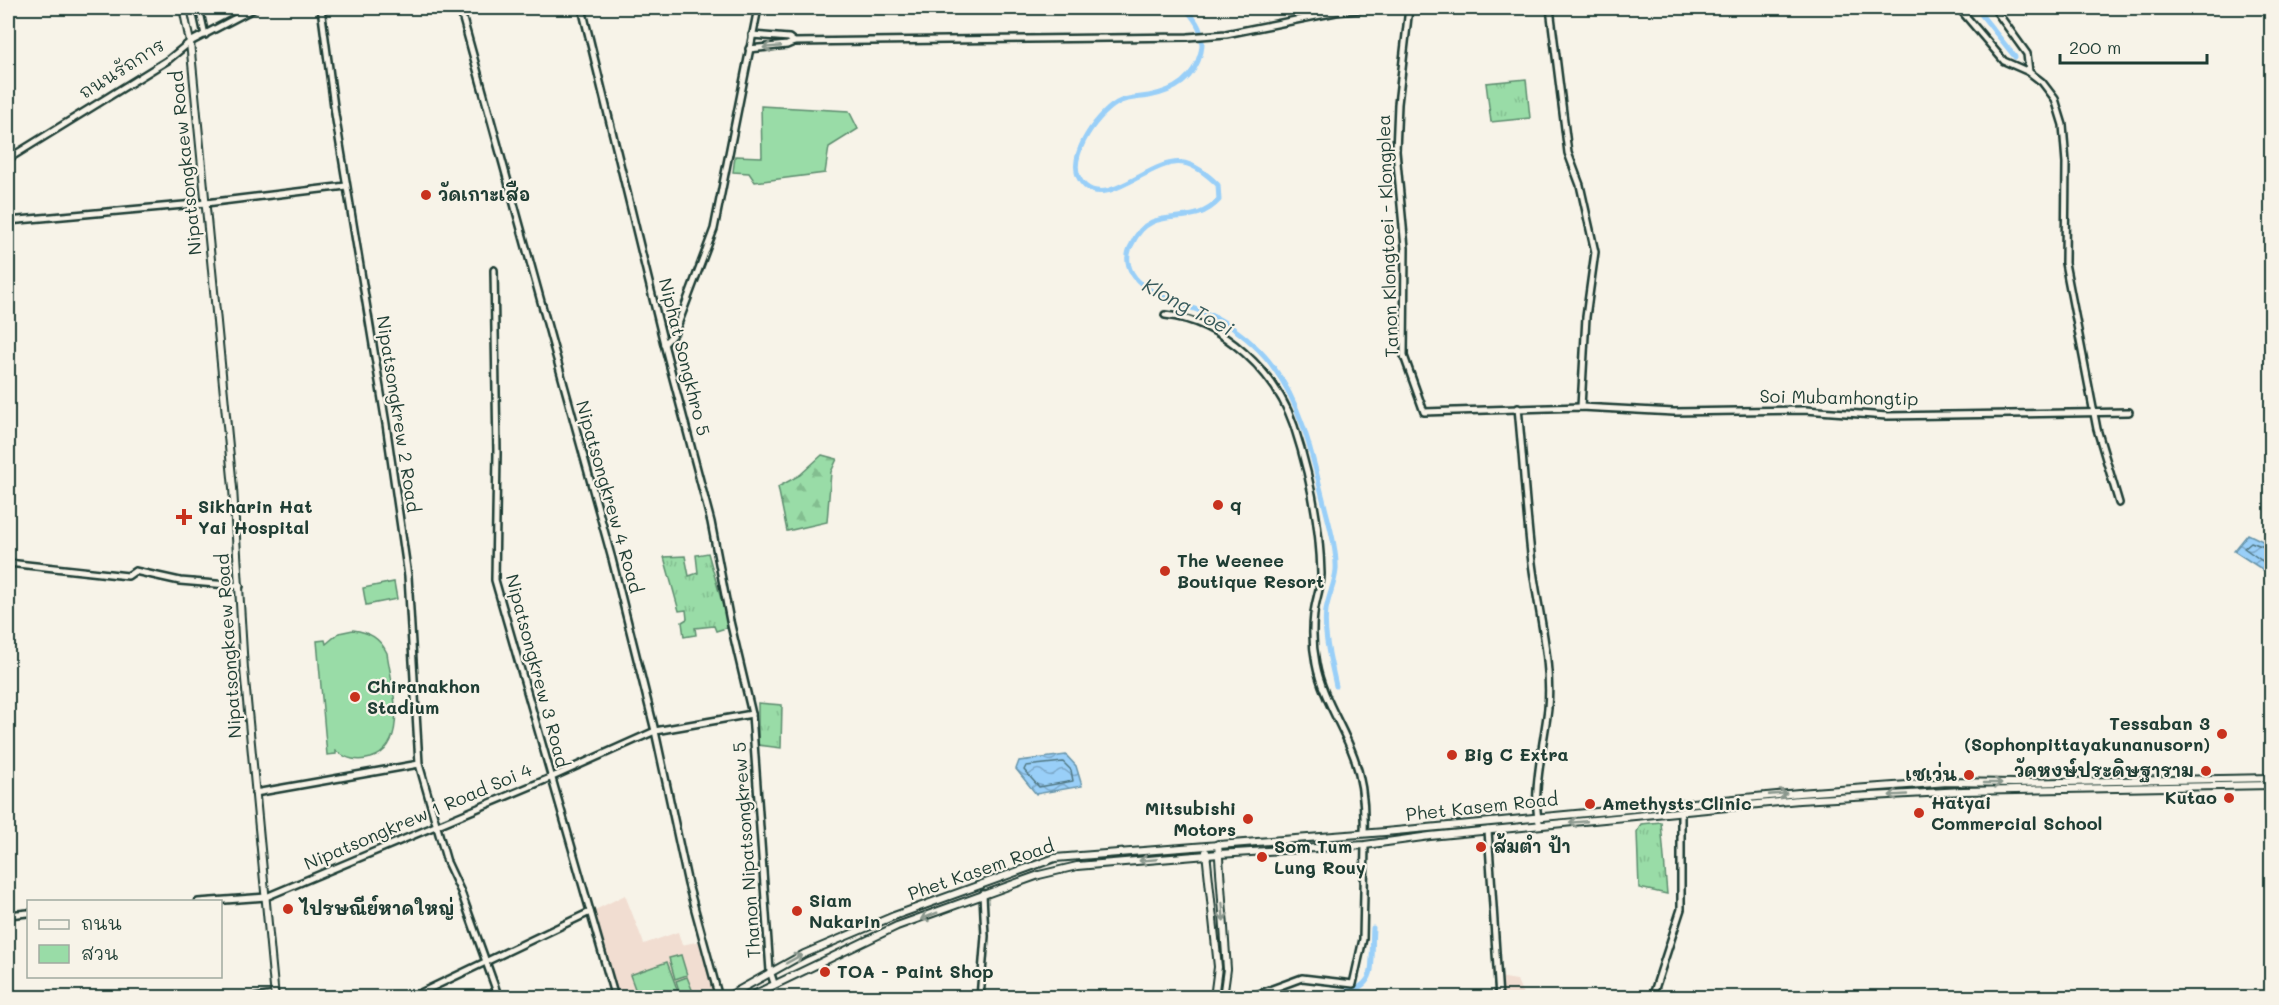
<svg xmlns="http://www.w3.org/2000/svg" width="2279" height="1005" viewBox="0 0 2279 1005" font-family="Mali,'Playpen Sans Thai',sans-serif">
	<defs>
		<pattern id="grass-tufts" width="24" height="20" patternUnits="userSpaceOnUse" patternTransform="scale(1.5)"><rect width="24" height="20" fill="#99dca7"/><path d="M3 7l-1-3M5 7V3M7 7l1-3M15 17l-1-3M17 17v-4M19 17l1-3" fill="none" stroke="#83be90"/></pattern>
		<pattern id="forest-firs" width="22" height="20" patternUnits="userSpaceOnUse" patternTransform="scale(1.5)"><rect width="22" height="20" fill="#99dca7"/><path d="M5 1l3.5 6h-7zM16 11l3.5 6h-7z" fill="#83be90"/></pattern>
		<pattern id="water-waves" width="16" height="10" patternUnits="userSpaceOnUse" patternTransform="scale(1.5)"><rect width="16" height="10" fill="#99cff8"/><path d="M0 5q4-4 8 0t8 0" fill="none" stroke="#7ca9ca"/></pattern>
	</defs>
	<rect width="100%" height="100%" fill="#f7f3e8"/>
	<filter id="ink" filterUnits="userSpaceOnUse"><feTurbulence type="fractalNoise" baseFrequency=".0167" numOctaves="2"/><feDisplacementMap in="SourceGraphic" scale="12" xChannelSelector="R" yChannelSelector="G"/><feConvolveMatrix kernelMatrix="1 2 1 2 8 2 1 2 1" color-interpolation-filters="sRGB"/></filter>
	<g filter="url(#ink)">
		<g fill="#f1ddd1">
			<path d="M625,895L644,944L678,932L682,945L700,941L714,993L704,998L615,997L589,913Z"/>
			<path d="M1499,977L1517,980L1524,997H1500Z"/>
		</g>
		<g fill="url(#grass-tufts)" stroke="#5c8c6e" stroke-width="1.5">
			<path d="M1526,79L1530,118L1491,122L1486,83Z"/>
			<path d="M708,553L729,627L716,631L714,626L695,628L696,635L684,637L682,622L687,619L686,610L679,611L664,557L685,556L689,576L698,573L696,555Z"/>
			<path d="M758,703L782,705L781,748L758,745Z"/>
			<path d="M1661,822L1667,894L1639,888L1637,832L1641,824Z"/>
		</g>
		<path fill="url(#forest-firs)" stroke="#5c8c6e" stroke-width="1.5" d="M822,455L837,459L831,472L827,522L787,531L778,487L800,475Z"/>
		<g fill="#99dca7" stroke="#5c8c6e" stroke-width="1.5">
			<path d="M761,106L849,111L858,129L829,147L825,173L755,182L749,173L733,172L735,156L762,157Z"/>
			<path d="M394,582L397,599L366,605L363,588Z"/>
			<path d="M353,630C369,632 380,638 387,653C391,683 411,745 371,758C357,762 347,759 336,751V754L327,755L317,641L325,640L326,644L339,633Z"/>
			<path d="M681,955L687,975L675,979L669,958Z"/>
			<path d="M667,962L680,997H638L630,975Z"/>
			<path d="M687,977L695,997H681L676,981Z"/>
		</g>
		<g fill="url(#water-waves)" stroke="#6895aa" stroke-width="1.5">
			<path d="M2248,534L2271,545V575L2234,551Z"/>
			<path d="M1066,755L1076,766L1082,786L1036,794L1016,769L1019,761Z"/>
		</g>
		<g fill="none" stroke-linecap="round" stroke-linejoin="round">
			<g stroke="#507782" stroke-width="1.5">
				<path d="M2272,550L2251,542L2244,548L2272,568"/>
				<path d="M1063,762L1071,770L1073,781L1039,787L1024,770L1026,766Z"/>
			</g>
			<g stroke="#99cff8" stroke-width="5">
				<path d="M1080,8L1096,10L1112,8"/>
				<path d="M1185,8C1197,21 1205,33 1201,52C1194,79 1175,91 1149,96C1138,98 1127,97 1117,103C1096,115 1060,164 1085,186C1111,208 1152,157 1184,163C1197,166 1209,176 1218,185L1219,200C1190,232 1152,200 1132,244C1129,249 1127,256 1128,262C1133,297 1197,305 1224,322C1242,334 1261,349 1274,368C1303,408 1312,456 1324,503C1329,524 1337,549 1336,570C1335,583 1328,597 1326,610C1323,635 1331,662 1336,686"/>
				<path d="M1976,8L2015,57"/>
				<path d="M1278,998C1310,987 1365,1005 1371,970C1373,956 1372,942 1373,928"/>
			</g>
			<g stroke="#1f3d34" stroke-width="10">
				<g id="tertiary">
					<path d="M199,8L205,35"/>
					<path d="M321,8L335,114L386,424L408,576L419,764L447,862L461,892L499,998"/>
					<path d="M460,8L612,559L655,731L688,884L719,998"/>
					<path d="M582,8L664,344L711,522L730,621L752,714L770,971L774,983"/>
					<path d="M1409,8L1398,104L1396,151L1405,248L1404,356L1424,412L1581,407L1674,412L1805,410L1887,416L2129,412"/>
					<path d="M1550,8L1568,153L1580,185L1595,252L1586,317L1581,407"/>
					<path d="M1959,8L2004,61L2029,72L2042,82L2055,99L2063,125L2066,163L2065,263L2097,429L2119,503"/>
					<path d="M1994,8L2027,54L2029,72"/>
					<path d="M752,35L789,38L794,42L1188,37L1226,34L1336,12L1374,8"/>
					<path d="M749,49L787,45L794,42"/>
					<path d="M8,159L168,60L190,42L255,8"/>
					<path d="M8,221L206,203L346,186"/>
					<path d="M494,270L497,453L495,580L615,998"/>
					<path d="M1165,315C1223,321 1276,373 1294,426C1309,472 1320,526 1321,574C1321,588 1315,601 1314,614C1312,631 1313,649 1316,664C1322,697 1343,726 1354,757C1363,782 1365,807 1364,833"/>
					<path d="M664,344L675,332L714,229L758,8"/>
					<path d="M1518,408C1523,459 1526,511 1532,563C1538,611 1552,659 1548,708C1545,738 1530,800 1540,825"/>
					<path d="M8,563L128,576L135,571L180,581L240,586"/>
					<path d="M255,793L419,764"/>
					<path d="M1488,830L1499,998"/>
					<path d="M198,902L266,897L550,778L655,731L752,714"/>
					<path d="M8,915L28,913"/>
					<path d="M253,998L275,995"/>
					<path d="M410,998L590,912"/>
					<path d="M980,998L985,936L983,894"/>
					<path d="M1248,998L1302,978L1353,984L1363,939L1365,845"/>
					<path d="M1652,998L1681,909V812"/>
				</g>
			</g>
			<g stroke="#1f3d34" stroke-width="10">
				<g id="secondary">
					<path d="M183,8L190,42L233,488L244,669L275,998"/>
					<path d="M1218,844L1227,969L1223,998"/>
					<path d="M1206,852L1218,967L1214,998"/>
					<path d="M725,998L804,954L894,916L1055,858L1385,832L1799,793L1948,782L2014,783L2272,778"/>
					<path d="M747,998L897,926L1039,875L1077,866L1219,854L1365,845L1430,836L1799,800L1963,791L2272,785"/>
				</g>
			</g>
			<use href="#tertiary" stroke="#f7f3e8" stroke-width="5"/>
			<use href="#secondary" stroke="#f7f3e8" stroke-width="6"/>
		</g>
		<defs><path id="oneway-shaft" d="M-6 0H5M1.5-3L5.5 0L1.5 3" fill="none" stroke-width="1.6" stroke-linecap="round" stroke-linejoin="round" transform="scale(1.5)"/></defs>
		<g stroke="#8b988e">
			<use href="#oneway-shaft" transform="translate(772 47) rotate(175)"/>
			<use href="#oneway-shaft" transform="translate(1993 783)"/>
			<use href="#oneway-shaft" transform="translate(1778 794) rotate(-5)"/>
			<use href="#oneway-shaft" transform="translate(1898 795) rotate(177)"/>
			<use href="#oneway-shaft" transform="translate(1578 822) rotate(175)"/>
			<use href="#oneway-shaft" transform="translate(1148 860) rotate(175)"/>
			<use href="#oneway-shaft" transform="translate(1223 912) rotate(86)"/>
			<use href="#oneway-shaft" transform="translate(929 916) rotate(158)"/>
			<use href="#oneway-shaft" transform="translate(794 959) rotate(-29)"/>
		</g>
	</g>
	<g fill="#c8321e" stroke="#f7f3e8" stroke-width="2">
		<circle cx="426" cy="195" r="6"/>
		<circle cx="1218" cy="505" r="6"/>
		<path d="M181 508h6v6h6v6h-6v6h-6v-6h-6v-6h6z"/>
		<circle cx="1165" cy="571" r="6"/>
		<circle cx="355" cy="697" r="6"/>
		<circle cx="2222" cy="734" r="6"/>
		<circle cx="1452" cy="755" r="6"/>
		<circle cx="2206" cy="771" r="6"/>
		<circle cx="1969" cy="775" r="6"/>
		<circle cx="2229" cy="798" r="6"/>
		<circle cx="1590" cy="804" r="6"/>
		<circle cx="1919" cy="813" r="6"/>
		<circle cx="1248" cy="819" r="6"/>
		<circle cx="1481" cy="847" r="6"/>
		<circle cx="1262" cy="857" r="6"/>
		<circle cx="288" cy="909" r="6"/>
		<circle cx="797" cy="911" r="6"/>
		<circle cx="825" cy="972" r="6"/>
	</g>
	<g text-anchor="middle" stroke-width="4.5" stroke-linejoin="round" paint-order="stroke">
		<g font-size="18" fill="#1f3d34" stroke="#f7f3e8">
			<text transform="translate(122 69) rotate(-32)" y="6">ถนนรัถการ</text>
			<text transform="translate(186 163) rotate(-96)" y="6">Nipatsongkaew Road</text>
			<text transform="translate(1388 236) rotate(-92)" y="6">Tanon Klongtoei - Klongplea</text>
			<text transform="translate(684 357) rotate(76)" y="6">Niphat Songkhro 5</text>
			<text transform="translate(1839 398) rotate(1)" y="6">Soi Mubamhongtip</text>
			<text transform="translate(398 414) rotate(81)" y="6">Nipatsongkrew 2 Road</text>
			<text transform="translate(609 497) rotate(74)" y="6">Nipatsongkrew 4 Road</text>
			<text transform="translate(229 646) rotate(-94)" y="6">Nipatsongkaew Road</text>
			<text transform="translate(537 671) rotate(75)" y="6">Nipatsongkrew 3 Road</text>
			<text transform="translate(1482 807) rotate(-6)" y="6">Phet Kasem Road</text>
			<text transform="translate(418 817) rotate(-23)" y="6">Nipatsongkrew 1 Road Soi 4</text>
			<text transform="translate(747 850) rotate(-94)" y="6">Thanon Nipatsongkrew 5</text>
			<text transform="translate(981 870) rotate(-19)" y="6">Phet Kasem Road</text>
		</g>
		<g font-size="18" font-weight="bold" fill="#1f3d34" stroke="#f7f3e8" text-anchor="start">
			<text x="438" y="201">วัดเกาะเสือ</text>
			<text x="1230" y="511">q</text>
			<text x="198" y="513">Sikharin Hat<tspan x="198" dy="21">Yai Hospital</tspan></text>
			<text x="1177" y="567">The Weenee<tspan x="1177" dy="21">Boutique Resort</tspan></text>
			<text x="367" y="693">Chiranakhon<tspan x="367" dy="21">Stadium</tspan></text>
			<text x="2210" y="730" text-anchor="end">Tessaban 3<tspan x="2210" dy="21">(Sophonpittayakunanusorn)</tspan></text>
			<text x="1464" y="761">Big C Extra</text>
			<text x="2194" y="777" text-anchor="end">วัดหงษ์ประดิษฐาราม</text>
			<text x="1957" y="781" text-anchor="end">เซเว่น</text>
			<text x="2217" y="804" text-anchor="end">Kutao</text>
			<text x="1931" y="809">Hatyai<tspan x="1931" dy="21">Commercial School</tspan></text>
			<text x="1602" y="810">Amethysts Clinic</text>
			<text x="1236" y="815" text-anchor="end">Mitsubishi<tspan x="1236" dy="21">Motors</tspan></text>
			<text x="1274" y="853">Som Tum<tspan x="1274" dy="21">Lung Rouy</tspan></text>
			<text x="1493" y="853">ส้มตำ ป้า</text>
			<text x="809" y="907">Siam<tspan x="809" dy="21">Nakarin</tspan></text>
			<text x="300" y="915">ไปรษณีย์หาดใหญ่</text>
			<text x="837" y="978">TOA - Paint Shop</text>
		</g>
		<g font-size="20" font-style="italic" fill="#375a5b" stroke="#f7f3e8">
			<text transform="translate(1188 307) rotate(28)" y="7">Klong Toei</text>
		</g>
	</g>
	<rect width="2279" height="1005" fill="none" stroke="#f7f3e8" stroke-width="30"/>
	<rect x="15" y="15" width="2249" height="975" fill="none" stroke="#1f3d34" stroke-width="2" filter="url(#ink)"/>
	<rect x="27" y="900" width="195" height="78" fill="#f7f3e8" stroke="#a1aaa0" stroke-width="1.5"/>
	<rect x="39" y="920" width="30" height="9" fill="#f7f3e8" stroke="#a1aaa0" stroke-width="1.5"/>
	<text x="81" y="930" font-size="18" fill="#1f3d34">ถนน</text>
	<rect x="39" y="945" width="30" height="18" fill="#99dca7" stroke="#a1aaa0" stroke-width="1.5"/>
	<text x="81" y="960" font-size="18" fill="#1f3d34">สวน</text>
	<path d="M2060 54v9h147v-9" fill="none" stroke="#1f3d34" stroke-width="3"/>
	<text x="2069" y="54" font-size="18" fill="#1f3d34" stroke="#f7f3e8" stroke-width="4.5" paint-order="stroke">200 m</text>
</svg>
